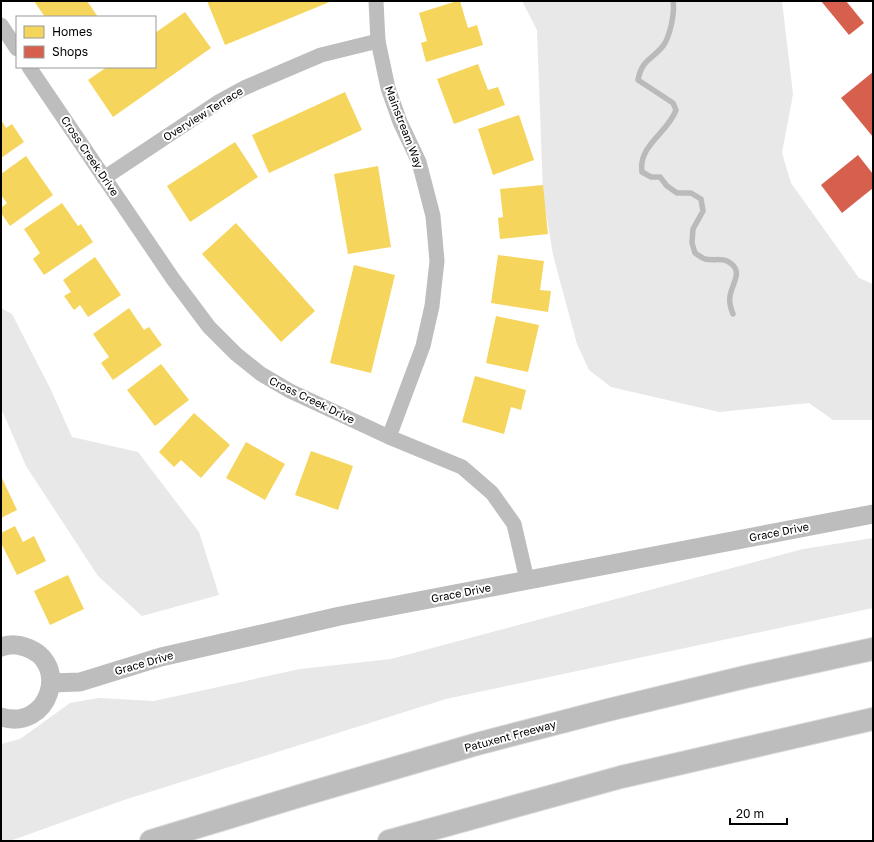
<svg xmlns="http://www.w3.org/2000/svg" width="874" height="842" viewBox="0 0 874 842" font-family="'Golos Text',sans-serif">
	<rect width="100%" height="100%" fill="#fff"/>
	<g fill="#e8e8e8">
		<path d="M522,1H782L793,94L782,153L791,183L859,278L873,284V420H833L809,403L719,412L611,387L589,370L577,344L553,255L543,194L537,30Z"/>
		<path d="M1,308L12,314L51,390L72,437L138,452L199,532L219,595L142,616L98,576L26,466L1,408Z"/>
		<path d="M873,538V608L446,699L124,800L10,841H1V744L20,739L70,703L99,698L154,701L300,669L391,659L803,549Z"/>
	</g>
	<g fill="#f6d55c">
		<path d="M34,1H87L98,17H45Z"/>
		<path d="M207,1H332L225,45Z"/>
		<path d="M457,1H460L468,28L477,25L483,45L426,62L421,43L427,41L419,13Z"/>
		<path d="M185,12L211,48L113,117L88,80L107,67H155V33Z"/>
		<path d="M478,64L488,90L498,87L505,105L454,124L437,79Z"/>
		<path d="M345,92L362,130L269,173L252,135Z"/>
		<path d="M519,115L534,160L493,175L478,129Z"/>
		<path d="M1,120L6,128L12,124L24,142L1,158Z"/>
		<path d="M235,142L258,177L190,222L167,186Z"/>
		<path d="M26,156L53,195L10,226L1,213V208L7,203L1,195V174Z"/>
		<path d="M378,166L391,247L348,254L334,174Z"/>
		<path d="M543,185L548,234L500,239L498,218L503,217L500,189Z"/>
		<path d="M62,203L78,226L81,224L93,242L44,275L33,259L40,253L24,229Z"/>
		<path d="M236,223L315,311L281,342L202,254Z"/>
		<path d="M498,255L544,261L540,290L551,291L548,312L491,303Z"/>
		<path d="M95,257L121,295L88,317L80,305L74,310L64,296L71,292L63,280Z"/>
		<path d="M354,265L395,275L371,373L330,363Z"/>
		<path d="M129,308L144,330L149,327L162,345L113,380L101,363L109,357L93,334Z"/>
		<path d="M496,316L539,325L528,372L486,363Z"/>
		<path d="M161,364L189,400L155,426L127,390Z"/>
		<path d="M475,376L526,390L521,410L511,407L504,434L462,422Z"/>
		<path d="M194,413L230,445L201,478L181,460L174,467L159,452Z"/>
		<path d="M246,442L285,464L265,500L226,478Z"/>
		<path d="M311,451L353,466L338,510L295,495Z"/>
		<path d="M1,476L17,510L1,518Z"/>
		<path d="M15,526L23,542L34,536L46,561L17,575L1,543V533Z"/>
		<path d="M68,575L84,609L50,625L34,591Z"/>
	</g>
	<g fill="#d6604d">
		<path d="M821,1H846L864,23L849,35Z"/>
		<path d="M873,72V137L841,98Z"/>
		<path d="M858,155L873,174V188L842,213L821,185Z"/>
	</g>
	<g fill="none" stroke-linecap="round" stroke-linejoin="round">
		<path stroke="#bababa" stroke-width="5.5" d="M673,1C675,12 670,37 663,46C652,60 642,59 638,80L673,103L676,110C668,133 638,145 642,172L651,177H660L667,186L677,193H691L701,199L703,211L693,229L692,243L695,253C698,255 702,258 705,259C712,261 720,258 727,261C745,270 732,283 730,296C729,302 731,309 733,314"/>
		<g stroke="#dbdbdb" stroke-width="24">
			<g id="motorway">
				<path d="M151,841L306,794L477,744L608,710L745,677L873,649"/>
				<path d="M389,841L621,777L873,719"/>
			</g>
		</g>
		<g stroke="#bdbdbd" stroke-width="15">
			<path d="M376,1L378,41L388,88L400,122L419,162L433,216L437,261L432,306L423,346L389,437"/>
			<path d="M1,25L17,49"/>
			<path d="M29,67L173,279L209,327L236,354L261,374L290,391L389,437L462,467L492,493L514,524L527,580"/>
			<path d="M104,178L220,101L244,88L321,55L378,41"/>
		</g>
		<g stroke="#bdbdbd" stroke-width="19">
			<path d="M1,647C9,644 17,644 25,647C72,662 49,732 1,717"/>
			<path d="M51,683L80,682L161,657L340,616L873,514"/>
		</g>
		<use href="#motorway" stroke="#bdbdbd" stroke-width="22"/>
	</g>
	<g text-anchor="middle" stroke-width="4" stroke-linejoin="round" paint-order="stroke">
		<g font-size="11" fill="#000" stroke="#fff">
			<text transform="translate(203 114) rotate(-32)" y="4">Overview Terrace</text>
			<text transform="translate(404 127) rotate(69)" y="4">Mainstream Way</text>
			<text transform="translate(90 156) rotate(56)" y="4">Cross Creek Drive</text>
			<text transform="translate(312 400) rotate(26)" y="4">Cross Creek Drive</text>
			<text transform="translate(779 532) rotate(-11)" y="4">Grace Drive</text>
			<text transform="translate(461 593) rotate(-11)" y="4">Grace Drive</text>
			<text transform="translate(144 663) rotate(-16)" y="4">Grace Drive</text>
			<text transform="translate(510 736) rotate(-15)" y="4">Patuxent Freeway</text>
		</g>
	</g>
	<rect width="874" height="842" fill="none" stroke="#000000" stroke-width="4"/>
	<rect x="16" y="16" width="140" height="52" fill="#ffffff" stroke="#999999"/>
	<rect x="24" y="26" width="20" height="12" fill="#f6d55c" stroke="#999999"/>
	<text x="52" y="36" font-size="12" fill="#000000">Homes</text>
	<rect x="24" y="46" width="20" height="12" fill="#d6604d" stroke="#999999"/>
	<text x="52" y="56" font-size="12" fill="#000000">Shops</text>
	<path d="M730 818v6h57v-6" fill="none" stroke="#000000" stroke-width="2"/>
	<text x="736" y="818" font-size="12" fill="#000000" stroke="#ffffff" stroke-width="3" paint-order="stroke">20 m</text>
</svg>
